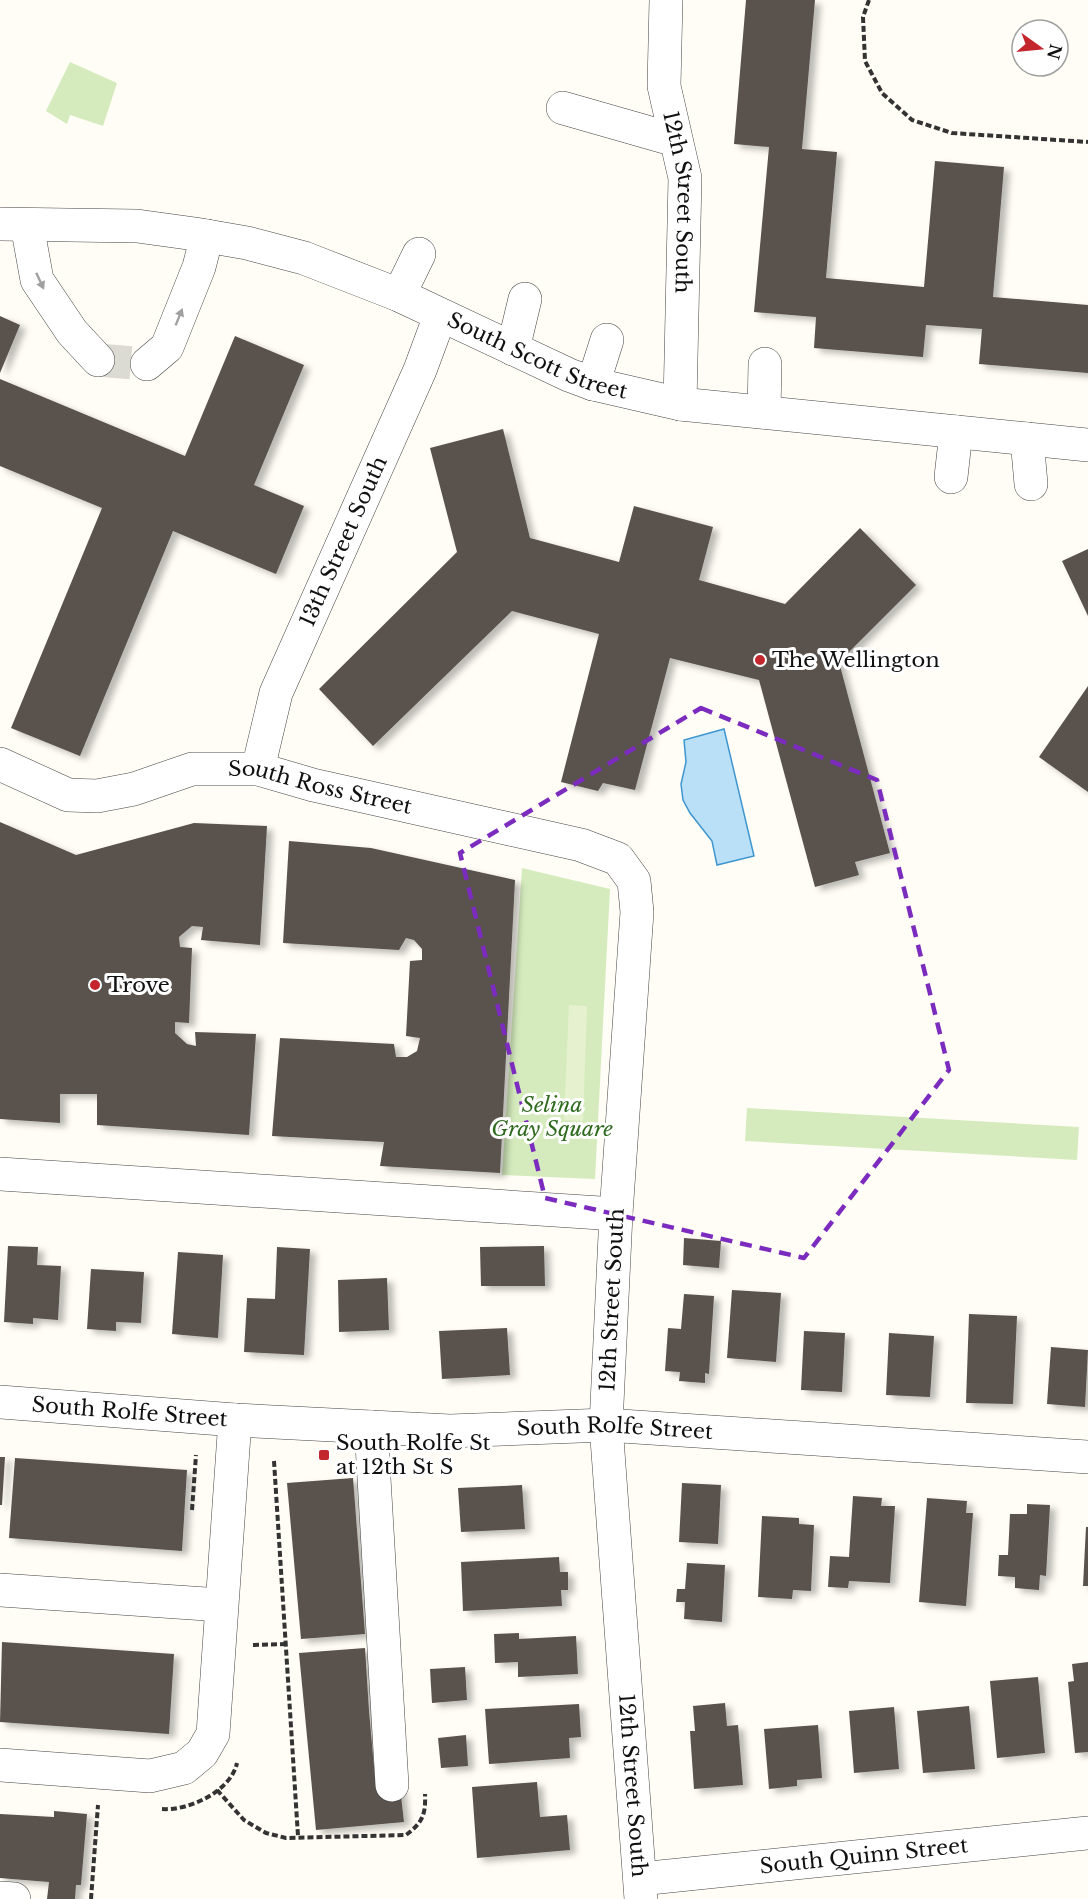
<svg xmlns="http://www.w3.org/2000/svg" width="1088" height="1899" viewBox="0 0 1088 1899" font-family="'Libre Baskerville',serif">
	<defs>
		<filter id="shadow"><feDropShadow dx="6" dy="4" stdDeviation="3" flood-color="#0004"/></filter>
	</defs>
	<rect width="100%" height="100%" fill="#fffdf5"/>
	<g fill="#d5ebbd">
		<path d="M70,62L117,83L103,126L70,115L67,124L46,111Z"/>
		<path d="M522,868L610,889L595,1179L502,1175Z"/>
		<path d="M747,1108L1079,1127L1077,1160L745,1141Z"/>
	</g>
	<path fill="#e6f2cf" d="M569,1005L587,1006L583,1121L564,1120Z"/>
	<path fill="#b9e0f7" stroke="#3f96cf" stroke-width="1.5" d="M724,729L754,856L717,865L712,841L690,813L683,800L681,784L686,762L684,740Z"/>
	<g fill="#5a524d" filter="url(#shadow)">
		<path d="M746,0H815L802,149L837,152L826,278L924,287L935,161L1004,167L993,297L1088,305V373L979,364L982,329L926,325L923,357L814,348L816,317L754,312L769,147L734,144Z"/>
		<path d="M0,316L20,325L0,373Z"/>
		<path d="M235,336L304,365L254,485L304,506L276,574L173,531L80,756L11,728L102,508L0,466V379L185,456Z"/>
		<path d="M503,429L530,538L619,562L634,506L713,527L699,580L785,604L860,528L916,585L839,662L890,853L855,862L859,875L815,887L759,680L670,658L635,790L603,783L598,791L561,782L599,634L512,611L373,746L319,689L457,552L430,448Z"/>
		<path d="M1088,549V616L1062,561Z"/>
		<path d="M1088,686V792L1039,757Z"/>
		<path d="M0,822L76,855L194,823L267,826L260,945L201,940L203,927L192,926L179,937L180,947L192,948L189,1023L175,1022V1033L187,1044L196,1046L195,1032L256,1034L249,1135L97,1125V1094H60V1123L0,1119Z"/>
		<path d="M289,841L371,848L515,880L500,1173L380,1166L384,1142L272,1136L280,1038L394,1044L396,1057H407L417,1051L420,1038L406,1036L410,961L422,960V949L414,940L406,938L399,950L283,943Z"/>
		<path d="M684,1238L721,1241L719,1268L683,1265Z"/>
		<path d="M8,1246L38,1247L37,1265L61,1266L58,1320L33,1318V1324L4,1322Z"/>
		<path d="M544,1246L545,1286H481L480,1247Z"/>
		<path d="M277,1247L310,1249L304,1355L244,1352L247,1298L275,1299Z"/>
		<path d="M178,1252L223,1255L218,1338L172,1334Z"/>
		<path d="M91,1269L144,1272L141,1323L116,1322V1331L87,1329Z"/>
		<path d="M387,1278L389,1330L339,1332L338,1280Z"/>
		<path d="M732,1290L781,1293L776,1362L727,1358Z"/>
		<path d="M684,1294L714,1296L709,1374L705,1373V1383L679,1381L680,1372L665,1371L668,1328L681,1329Z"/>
		<path d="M969,1314L1017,1316L1013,1404L966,1403Z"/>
		<path d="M507,1328L510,1375L442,1379L439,1331Z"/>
		<path d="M804,1331L845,1333L842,1392L801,1390Z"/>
		<path d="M889,1333L934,1336L930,1397L886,1395Z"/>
		<path d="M1051,1347L1088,1350L1085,1407L1047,1404Z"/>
		<path d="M0,1457H5L2,1505H0Z"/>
		<path d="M15,1458L187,1470L182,1551L9,1538Z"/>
		<path d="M353,1478L365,1634L301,1639L287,1483Z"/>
		<path d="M682,1483L721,1485L718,1544L679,1542Z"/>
		<path d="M522,1485L525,1529L461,1532L458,1488Z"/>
		<path d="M853,1496L882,1498L881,1506H895L890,1583L849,1581L848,1588L828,1587L830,1556L849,1557Z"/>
		<path d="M927,1498L967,1501L966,1513H973L966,1606L919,1602Z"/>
		<path d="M1027,1504L1050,1505L1046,1576L1040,1575L1039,1590L1015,1588V1577L998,1576L999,1555H1008L1010,1514H1027Z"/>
		<path d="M762,1516L799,1518V1524L814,1525L811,1591L793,1590L792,1599L758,1597Z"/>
		<path d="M1086,1527H1088V1586H1083Z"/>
		<path d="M559,1557L560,1572H568V1590H561L562,1606L463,1611L461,1562Z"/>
		<path d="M687,1563L725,1565L722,1622L684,1619L685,1602H676L677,1589H685Z"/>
		<path d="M519,1633V1639L576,1636L578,1674L518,1677V1662L495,1663L494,1634Z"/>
		<path d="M2,1642L174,1654L169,1734L0,1722Z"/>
		<path d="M365,1648L369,1711L376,1789L400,1787L404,1822L316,1830L299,1653Z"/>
		<path d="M1088,1662V1752L1075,1753L1068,1682L1074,1681L1072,1664Z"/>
		<path d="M465,1667L467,1700L432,1703L430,1669Z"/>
		<path d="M1038,1677L1045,1753L997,1758L990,1681Z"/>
		<path d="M725,1703L727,1726L738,1725L743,1785L694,1789L690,1731H695L693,1706Z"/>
		<path d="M579,1704L581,1737L569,1738L570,1758L489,1764L485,1709Z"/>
		<path d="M969,1706L975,1769L923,1773L917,1711Z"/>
		<path d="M894,1707L899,1769L854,1773L849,1711Z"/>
		<path d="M818,1725L822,1778L797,1780V1786L769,1789L764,1729Z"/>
		<path d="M466,1735L468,1766L441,1768L438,1738Z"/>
		<path d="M537,1782L540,1817L567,1815L570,1850L477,1858L472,1787Z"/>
		<path d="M54,1811L87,1814L81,1885H76L75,1899H47L49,1882L0,1878V1814L54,1817Z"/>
	</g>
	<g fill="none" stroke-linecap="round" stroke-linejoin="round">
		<path stroke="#dbdad3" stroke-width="33" stroke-dasharray="33 16" stroke-linecap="butt" d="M98,360L147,364"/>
		<g stroke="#444" stroke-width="34">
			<g id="minor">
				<path id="s1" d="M666,0L664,86L685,178L680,404"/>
				<path d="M563,108L675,140"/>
				<path id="s2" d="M0,224L137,226L195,234L247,243L304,258L399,295L569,375L593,384L680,404L1088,445"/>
				<path d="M27,225L37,280L72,332L98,360"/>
				<path d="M399,295L419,254"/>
				<path d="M513,349L525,299"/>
				<path d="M147,364L167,347L199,267L207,236"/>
				<path d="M593,384L607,340"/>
				<path d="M764,412L765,364"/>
				<path d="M1027,439L1031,484"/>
				<path d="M951,477L956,432"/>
				<path id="s3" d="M0,764L68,795L97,796L134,789L192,769H258L313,785L581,845L618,859L634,881L637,912L616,1214L606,1425L641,1899"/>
				<path id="s4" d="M258,769L276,693L420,370L440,316"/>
				<path d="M0,1174L616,1214"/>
				<path id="s5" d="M0,1402L235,1420L450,1431L606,1425L1088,1457"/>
				<path d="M371,1427L392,1785"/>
				<path d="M0,1590L221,1605"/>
				<path d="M0,1765L150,1776L184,1768L202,1753L213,1734L235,1420"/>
				<path id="s6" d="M640,1879L1088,1833"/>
				<path d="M0,1898L14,1899"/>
			</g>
		</g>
		<g stroke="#333" stroke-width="4" stroke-dasharray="6 3" stroke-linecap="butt">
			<path d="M869,0L863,17L865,61L882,93L912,120L952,133L1088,142"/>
			<path d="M274,1461L298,1836"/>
			<path d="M192,1510L196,1455"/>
			<path d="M253,1645L286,1644"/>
			<path d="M217,1790L244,1820L266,1833L286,1838L406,1835C422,1823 426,1815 425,1794"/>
			<path d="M162,1809C189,1811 231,1791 237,1763"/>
			<path d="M91,1899L98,1805"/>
		</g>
		<use href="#minor" stroke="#fff" stroke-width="33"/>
	</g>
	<defs><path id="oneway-solid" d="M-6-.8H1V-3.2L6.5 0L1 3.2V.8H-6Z" transform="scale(1.5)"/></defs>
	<g fill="#a0a0a0">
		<use href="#oneway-solid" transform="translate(40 281) rotate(65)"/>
		<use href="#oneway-solid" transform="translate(179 317) rotate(-68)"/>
	</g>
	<path fill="none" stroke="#7b2cbf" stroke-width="4.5" stroke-dasharray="12 8" stroke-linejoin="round" d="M701,708L877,780L949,1070L804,1258L545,1198L460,853Z"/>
	<g fill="#c4262e" stroke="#fff" stroke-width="2">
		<circle cx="760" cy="660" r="6"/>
		<circle cx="95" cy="985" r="6"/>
		<rect x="318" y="1449" width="12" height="12" rx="3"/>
	</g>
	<g text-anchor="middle" stroke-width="6" stroke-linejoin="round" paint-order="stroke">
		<g font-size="21" fill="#111" stroke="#fff">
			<text dy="7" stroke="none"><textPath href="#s1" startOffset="204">12th Street South</textPath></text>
			<text dy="7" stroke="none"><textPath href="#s2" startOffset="561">South Scott Street</textPath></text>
			<text dy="7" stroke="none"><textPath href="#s4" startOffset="244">13th Street South</textPath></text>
			<text dy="7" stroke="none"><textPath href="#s3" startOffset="333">South Ross Street</textPath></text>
			<text transform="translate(612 1300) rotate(-87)" y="7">12th Street South</text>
			<text dy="7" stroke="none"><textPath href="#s5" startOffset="130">South Rolfe Street</textPath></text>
			<text dy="7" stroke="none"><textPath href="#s5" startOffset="616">South Rolfe Street</textPath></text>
			<text dy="7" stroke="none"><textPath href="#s3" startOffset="1574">12th Street South</textPath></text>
			<text dy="7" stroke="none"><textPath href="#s6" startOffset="225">South Quinn Street</textPath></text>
		</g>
		<g font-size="21" fill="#111" stroke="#fff" text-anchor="start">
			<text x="772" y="667">The Wellington</text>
			<text x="107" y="992">Trove</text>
			<text x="336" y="1450">South Rolfe St<tspan x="336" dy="24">at 12th St S</tspan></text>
		</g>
		<g font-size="21" font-style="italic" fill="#2f6b1f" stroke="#fff">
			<text x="552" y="1112">Selina<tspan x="552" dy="24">Gray Square</tspan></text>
		</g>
	</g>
	<g transform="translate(1040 48) rotate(105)"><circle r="28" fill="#ffffff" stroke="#a0a0a0" stroke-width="1.5"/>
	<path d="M0-4.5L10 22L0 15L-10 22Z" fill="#c4262e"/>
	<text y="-9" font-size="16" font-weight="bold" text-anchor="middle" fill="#111111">N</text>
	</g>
</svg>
